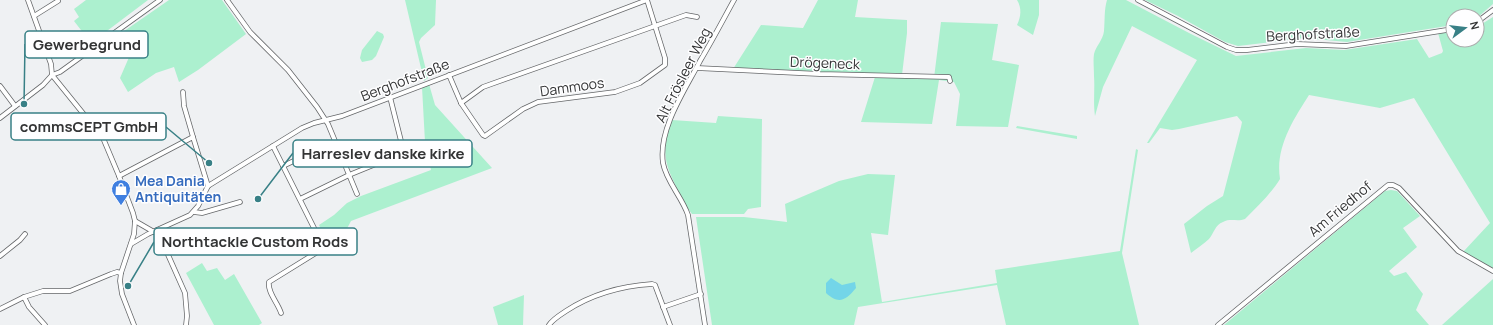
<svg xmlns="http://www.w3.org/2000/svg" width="1493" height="325" viewBox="0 0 1493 325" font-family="Manrope,sans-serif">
	<rect width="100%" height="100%" fill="#eff1f3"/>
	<g fill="#acf0cf">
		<path d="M86,0H148L91,43L74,21L79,17L74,9Z"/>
		<path d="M169,0H222L246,34L198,70L179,82L174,67L156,73L128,92L120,78L130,55L117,36Z"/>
		<path d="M405,0H436L435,25L421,38L419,42L428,78L424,81Z"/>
		<path d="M818,0H858L855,17L907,20V33L902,75L733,69L761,25L803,28Z"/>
		<path d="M1017,0H1039V15L1033,35L1017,25C1021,17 1022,8 1017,0Z"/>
		<path d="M1107,0H1126L1191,34L1236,56L1306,48L1344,50L1417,39L1429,58L1442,53L1443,51L1438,33L1453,31V40H1477V27L1493,17V268L1463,252L1490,223L1414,98L1380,108L1309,95C1293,120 1275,148 1280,179C1270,195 1258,206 1245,219C1238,222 1230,218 1223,222C1215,225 1214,233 1209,239C1204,244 1197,248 1191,253L1184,224L1207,206L1223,196L1241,127L1242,122L1237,116L1179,129L1172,130L1160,128L1149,143H1147L1197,60L1132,26L1103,87L1095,116C1093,102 1095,90 1094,76C1094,68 1093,61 1094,54C1096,46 1103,40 1104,31C1105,20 1104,10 1107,0Z"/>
		<path d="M1145,0H1493V4L1477,18V16H1453V25L1347,42L1304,38L1238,46L1225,42L1178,16Z"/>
		<path d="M941,22L998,24L992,60L1019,65L1008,127L956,126L960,94L954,82L939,80L932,124L861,122L875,77L934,78Z"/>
		<path d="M377,31L383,34L384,37L376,56L372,60L362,62L360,58L362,50Z"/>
		<path d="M429,84L435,105L492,168L351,221L333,255L319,225L334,215L347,203L361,196L431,170L425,142L422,87Z"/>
		<path d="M718,116L762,119L761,207L748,209L744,214H692C687,208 683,200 679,192C664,163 661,152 672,120L716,123Z"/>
		<path d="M1017,126L1077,136V139L1016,128Z"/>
		<path d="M1136,149L1138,150L1122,253L1139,325H1006L997,285L858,307L854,325H712L696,217H744L787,222L785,204L839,181L868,174L895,175L888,235L871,233L882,302L997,283L995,270L1120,251Z"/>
		<path d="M1391,190L1397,191L1420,216L1403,228L1417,247L1389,271L1394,276L1406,272L1423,294L1416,310L1429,325H1224L1385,191Z"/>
		<path d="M202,263L207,271L217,268L225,280L234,274L262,323L259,325H214L186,273Z"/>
		<path d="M1493,279V325H1442Z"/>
		<path d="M524,295L523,325H498L493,307Z"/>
	</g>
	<path fill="#73d5e8" d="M831,278L842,285L855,282L856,288C846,300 839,305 826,293V283Z"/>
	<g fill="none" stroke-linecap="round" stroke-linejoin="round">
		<g stroke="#656769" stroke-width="5.5">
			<g id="street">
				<path d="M28,0L51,64L52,75L103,138L119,176L133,213L135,221L134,234L121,273L120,281L122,294L134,325"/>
				<path d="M227,0L250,32L288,70L317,107L328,124L357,194"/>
				<path d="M1138,0L1227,47L1236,50H1247L1297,44L1346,46L1453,29"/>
				<path d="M34,16L58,1"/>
				<path d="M1477,22L1493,10"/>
				<path d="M697,68L820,74L949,77L950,81"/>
				<path d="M52,75L60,72L160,0"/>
				<path d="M449,75L461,103L483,135L485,136L523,109L538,102L615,92L640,83L665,65V58L647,0"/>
				<path d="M0,86L15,106"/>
				<path d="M183,92L184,106L193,137"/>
				<path d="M461,103L483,87L686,15L697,17"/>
				<path d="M0,118L43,85L52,75"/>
				<path d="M273,146L322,244L319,251L269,282C267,292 278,303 281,313"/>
				<path d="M283,166L300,158"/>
				<path d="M119,176L193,137L208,186"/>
				<path d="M300,199L349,175L403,153V149L390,97"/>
				<path d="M194,212L202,213L240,202"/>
				<path d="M135,221L154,232"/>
				<path d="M157,230L185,293L187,316L186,325"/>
				<path d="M131,244L148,234L190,215L198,206L208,186L302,128L314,123L342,116L647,0"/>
				<path d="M0,256L20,240L25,234"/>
				<path d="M24,297L29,307L45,325"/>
				<path d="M663,307L701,294"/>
				<path d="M0,309L24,297L43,291H70L111,274L117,272L121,273"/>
				<path d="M549,325C553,319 560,315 566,311C592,294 621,286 652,284L655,285L670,325"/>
				<path d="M705,325L688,215C682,197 666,181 663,163C658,129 685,90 700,61C712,41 723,20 734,0"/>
				<path d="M1218,325L1388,185H1393L1399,188L1458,251L1493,271"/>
			</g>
		</g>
		<use href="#street" stroke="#fff" stroke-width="4"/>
	</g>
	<defs>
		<g id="shop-pin" transform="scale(1)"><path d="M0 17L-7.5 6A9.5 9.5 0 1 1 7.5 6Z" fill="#3f7fe0" stroke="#fefeff"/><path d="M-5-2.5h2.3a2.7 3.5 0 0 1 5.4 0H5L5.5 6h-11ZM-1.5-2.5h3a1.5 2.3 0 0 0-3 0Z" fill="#fff"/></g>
	</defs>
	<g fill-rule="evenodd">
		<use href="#shop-pin" x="121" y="189"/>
	</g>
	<g text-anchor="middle" stroke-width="3" stroke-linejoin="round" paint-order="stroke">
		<g font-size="14" fill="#333435" stroke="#fefeff">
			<text transform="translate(1313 34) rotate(-3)" y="5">Berghofstraße</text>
			<text transform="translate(825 63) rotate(2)" y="5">Drögeneck</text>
			<text transform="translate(683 75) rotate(-63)" y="5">Alt Frösleer Weg</text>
			<text transform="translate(405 80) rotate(-21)" y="5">Berghofstraße</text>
			<text transform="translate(572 87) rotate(-8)" y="5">Dammoos</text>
			<text transform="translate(1340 209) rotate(-40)" y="5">Am Friedhof</text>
		</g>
		<g font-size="14" font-weight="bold" fill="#366cbe" stroke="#fefeff" text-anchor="start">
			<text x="135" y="186">Mea Dania<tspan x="135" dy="16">Antiquitäten</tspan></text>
		</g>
	</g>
	<path fill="none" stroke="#388086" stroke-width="1.5" d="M24 104L25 44M209 163L166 127M258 199L293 153M128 286L154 242"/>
	<g fill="#388086" stroke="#fefeff" stroke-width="1.5">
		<circle cx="24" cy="104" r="4"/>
		<circle cx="209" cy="163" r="4"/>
		<circle cx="258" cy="199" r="4"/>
		<circle cx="128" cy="286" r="4"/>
	</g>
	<g fill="#fefeff" stroke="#388086" stroke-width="1.5">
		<rect x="25" y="31" width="123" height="27" rx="4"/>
		<rect x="11" y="113" width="155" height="27" rx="4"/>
		<rect x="293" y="140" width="179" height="27" rx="4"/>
		<rect x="154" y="228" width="203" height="27" rx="4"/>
	</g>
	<g font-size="15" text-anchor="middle" font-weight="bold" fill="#333435">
		<text x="87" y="50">Gewerbegrund</text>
		<text x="89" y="132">commsCEPT GmbH</text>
		<text x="383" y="159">Harreslev danske kirke</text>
		<text x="255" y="247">Northtackle Custom Rods</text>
	</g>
	<g transform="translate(1465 28) rotate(75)"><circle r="19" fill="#fefeff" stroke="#adadae"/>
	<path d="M0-3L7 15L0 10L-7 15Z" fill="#388086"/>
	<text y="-6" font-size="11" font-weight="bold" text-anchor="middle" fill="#333435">N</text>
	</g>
</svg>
